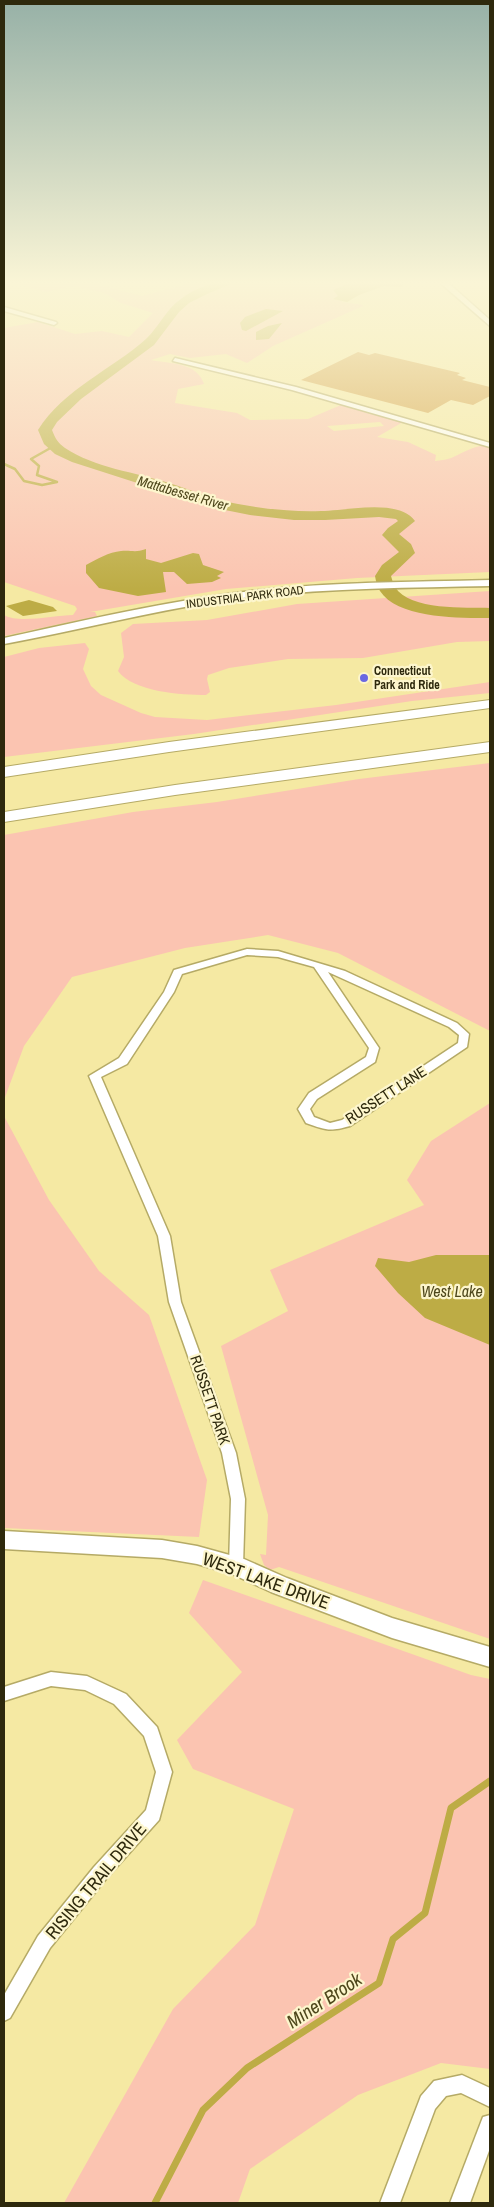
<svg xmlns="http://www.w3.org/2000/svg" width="494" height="2207" viewBox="0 0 494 2207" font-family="'Archivo Narrow',sans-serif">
	<rect width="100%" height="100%" fill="#f5e9a3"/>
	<g fill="#fbc4b1" fill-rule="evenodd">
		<path d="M4,280H82L142,296L201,280H365L347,284L337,293L342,302L363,305V306L273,346L247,363L226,354L190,358L170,354L151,360C170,364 197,362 204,384L178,389L175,403L237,413L250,420L308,419L341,405L403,422L377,437L408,442L436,455L435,461C440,460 446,460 451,458C464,453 476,443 490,447V572L357,578L226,589L90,612H95L97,616L4,636V615C19,624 55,615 73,615L77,609L75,606L4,582V328L38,322L75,334L102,331L129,337L153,313L121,303L104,293L74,286L46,292ZM380,422L384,426L334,431L327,426Z"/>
		<path d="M490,591V641L457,642L363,658L288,659L229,668L208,675L207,679L210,692L206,695C182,695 133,692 118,671L124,657L121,633L133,624L207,620L297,604Z"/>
		<path d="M85,643L89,649L83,669L91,686L101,695L141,713L155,717L207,720L336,705L490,682V693L412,701L194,734L4,757V657L39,648Z"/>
		<path d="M490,763V1031L338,953L268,935L185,948L72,977L24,1046L4,1100V835L133,812L217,802L359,779Z"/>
		<path d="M490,1103V1639L279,1567L270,1570L264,1565L260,1554L266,1555L268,1515L221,1346L288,1311L270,1270L424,1205L407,1180L431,1141Z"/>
		<path d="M4,1116L49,1200L99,1271L149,1315L207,1480L199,1537L4,1528Z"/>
		<path d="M203,1580L471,1675L490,1679V2069L441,2063L358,2095L250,2169L238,2203H64L173,2009L255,1925L294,1809L193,1769L177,1740L242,1672L189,1613Z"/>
	</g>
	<g fill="#bdac45">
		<path d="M365,280H409V281L403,283L402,287L384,286L359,295L347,302L333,299L338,296L333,290L347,284Z"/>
		<path d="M266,309L283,311L246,331L242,330L240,323L245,317Z"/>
		<path d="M282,323L269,339L256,340V332L268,326Z"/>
		<path d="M146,549V559L161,563L193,553L199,554L203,565L224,572L217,576L221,578L212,582L187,584L174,572H163L166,592L138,596L99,588L86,573V565C97,559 109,552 121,551C132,550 135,553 146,549Z"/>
		<path d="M29,600L53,607L57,611L23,616L6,606Z"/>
		<path d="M436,1255H490V1345L425,1318L398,1293L375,1266L378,1258L409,1262Z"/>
	</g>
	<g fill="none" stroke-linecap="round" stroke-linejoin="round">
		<path stroke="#bdac45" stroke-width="2.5" d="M4,464L15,469L24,481L42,485L57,482L37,475L39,466L31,459L54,446"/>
		<path stroke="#bdac45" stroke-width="7" d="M155,2203L203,2110L247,2068L379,1983L393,1939L425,1913L451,1808L490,1781"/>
		<path fill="#bdac45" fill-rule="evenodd" d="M223,280H240L207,294L189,303L179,312L154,345L81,399L57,422L52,430C55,438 58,443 65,448C95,468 135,472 169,483C192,490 214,500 238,504C265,509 293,512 321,511C345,511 399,498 415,521L399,534L411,544L415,553L391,576C392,579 393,584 395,587C410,611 466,607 490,608V618C460,618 398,619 380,591C377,587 376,581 375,576L382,565L399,552L382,535L388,528L398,521L396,519L379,517L325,520H294L250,515L215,508L72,462L55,454L44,444L38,430C64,389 111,370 146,339C159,327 166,309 181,299C193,289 208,285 223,280Z"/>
	</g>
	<path fill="#d3a043" d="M358,352L369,355L375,353L460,373L457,375L466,378L462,380L490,387V396L473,405L451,400L428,413L301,380Z"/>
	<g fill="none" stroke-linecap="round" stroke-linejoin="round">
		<g stroke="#b5aa66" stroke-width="3">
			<g id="street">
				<path d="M484,280H490V282L484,281Z"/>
				<path d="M4,307L56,322L57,323L54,325L4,311Z"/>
				<path d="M175,358L296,387L490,443V447L292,390L173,361Z"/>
				<path d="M247,949L278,951L345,971L457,1023L469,1034L467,1047L350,1126C329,1132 326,1130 306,1123L298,1109L309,1093L366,1057L369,1048L314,967L278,957L247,955L182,974L174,992L127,1064L101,1077L170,1236L181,1302L236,1453L245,1499L243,1566L241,1571L236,1572L231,1571L229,1566L231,1499L222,1453L169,1302L158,1236L89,1076L119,1058L164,992L174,970ZM328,972L449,1027L459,1035L458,1043L342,1120L330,1123L314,1117L310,1109L317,1099L375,1062L379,1048Z"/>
				<path d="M51,1672L87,1676L126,1694L157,1727L172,1772L159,1820L106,1879L50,1948L10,2018L4,2021V1995L38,1936L94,1867L146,1810L156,1772L144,1736L114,1704L85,1690L51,1686L4,1701V1687Z"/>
				<path d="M462,2075L490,2088V2107L461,2093L446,2096L435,2109L400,2203H380L421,2096L434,2081Z"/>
				<path d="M490,2115V2148L470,2203H450L483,2117Z"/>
			</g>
		</g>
		<g stroke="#b5aa66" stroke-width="3">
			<g id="secondary">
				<path d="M437,280H445L490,320V326Z"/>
				<path d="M490,580V586C400,588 310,588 220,601C147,612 76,631 4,644V638C86,620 167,601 251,591C330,582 410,582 490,580Z"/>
				<path d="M4,1531L162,1540L197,1546L244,1559L287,1578L392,1618L490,1647V1667L392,1638L271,1592L232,1574L197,1564L162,1558L4,1549Z"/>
			</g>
		</g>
		<g stroke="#b5aa66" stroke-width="2">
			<g id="highway">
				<path d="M490,700V708L169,752L4,777V767L169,742Z"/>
				<path d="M490,742V752L175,795L4,822V812L175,785Z"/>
			</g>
		</g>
		<use href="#street" fill="#fff" fill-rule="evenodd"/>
		<use href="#secondary" fill="#fff" fill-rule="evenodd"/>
		<use href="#highway" fill="#fff" fill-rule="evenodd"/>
	</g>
	<linearGradient id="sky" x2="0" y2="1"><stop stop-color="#97b1a7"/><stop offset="0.48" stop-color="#faf5d6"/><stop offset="1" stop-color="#faf5d6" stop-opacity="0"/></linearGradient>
	<rect width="494" height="589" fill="url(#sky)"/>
	<circle fill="#6a68e2" stroke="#fdf6cd" stroke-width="2" cx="364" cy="678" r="5"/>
	<g text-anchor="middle" stroke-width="4.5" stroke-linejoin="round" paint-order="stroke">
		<g font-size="12" fill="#2e290d" stroke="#fdf6cd">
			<text transform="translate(245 597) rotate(-7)" y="4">INDUSTRIAL PARK ROAD</text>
		</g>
		<g font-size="12" font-weight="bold" fill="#2e290d" stroke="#fdf6cd" text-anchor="start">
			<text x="374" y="675">Connecticut<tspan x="374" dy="14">Park and Ride</tspan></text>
		</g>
		<g font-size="14" font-style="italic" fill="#4e471c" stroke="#fdf6cd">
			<text transform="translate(183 493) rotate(16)" y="5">Mattabesset River</text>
		</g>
		<g font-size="15" fill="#2e290d" stroke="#fdf6cd">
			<text transform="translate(386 1095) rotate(-33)" y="5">RUSSETT LANE</text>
			<text transform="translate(210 1400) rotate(71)" y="5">RUSSETT PARK</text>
		</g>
		<g font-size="16" font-style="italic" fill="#4e471c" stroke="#fdf6cd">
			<text x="452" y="1297">West Lake</text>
		</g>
		<g font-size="18" fill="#2e290d" stroke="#fdf6cd">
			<text transform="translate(266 1581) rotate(20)" y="6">WEST LAKE DRIVE</text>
			<text transform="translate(96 1881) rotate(-50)" y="6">RISING TRAIL DRIVE</text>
		</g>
		<g font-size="19" font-style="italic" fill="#4e471c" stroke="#fdf6cd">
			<text transform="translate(324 2000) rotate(-33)" y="7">Miner Brook</text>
		</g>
	</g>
	<rect width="494" height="2207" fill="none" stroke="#2e290d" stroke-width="10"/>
</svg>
